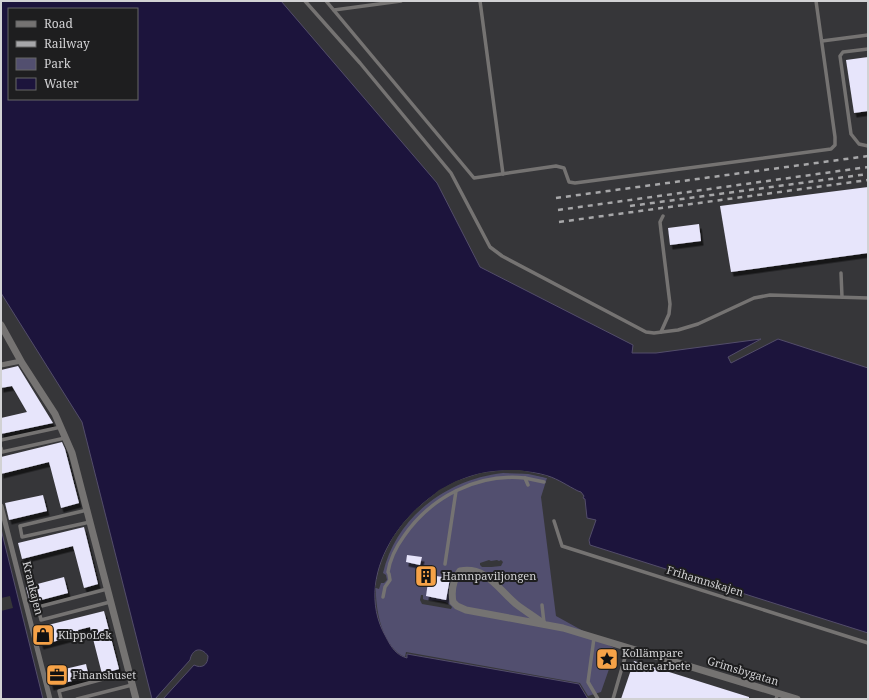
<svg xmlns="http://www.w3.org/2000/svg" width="869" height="700" viewBox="0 0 869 700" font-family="'Noto Serif',serif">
	<defs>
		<filter id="shadow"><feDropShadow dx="2.5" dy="4.5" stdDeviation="0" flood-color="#0009"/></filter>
	</defs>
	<rect width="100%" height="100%" fill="#363639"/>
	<path fill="#524f6f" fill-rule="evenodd" d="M503,473L532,474L547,478L541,497L556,616L616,649L601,692L588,696L580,683L406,652L405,657C383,648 375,610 376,588L379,589L381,583H384L387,580L386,575L383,573C396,517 447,479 503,473ZM489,560L491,561L497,560L499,561L501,560L503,562L501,566C494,567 489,567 482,567L480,565V563ZM421,595H423V599C431,603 444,597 452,607L451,609L422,604L420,600Z"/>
	<g fill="#1c143c" stroke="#534d6a" fill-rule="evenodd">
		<path d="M1,1H281L437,183L480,267L633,345L632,353H656L761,339L728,357L731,363L778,339L868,368V633L590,545L589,540L596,520L587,518L585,499L583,498L584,496L581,492L578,491C568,486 558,479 548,476C530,470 498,469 479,474C414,489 348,571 386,637C391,647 396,655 407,658V654L579,684L588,699H163L194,665C202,669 208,665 208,656C201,646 192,649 190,660L155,699H152L82,422L1,293ZM9,9H137V99H9Z"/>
		<path d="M1,529L43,699H1Z"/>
	</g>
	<g fill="#363639">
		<path d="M505,470H520L548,476L547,478L519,472L495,473L465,480L441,492L417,510L405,524L395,538L386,556L378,577L377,588H375L379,570L384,555L393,537L403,523L416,509L439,490L456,481L481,473Z"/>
		<path d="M10,596L13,608L1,611V598Z"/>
	</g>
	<g fill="#e7e5fb" filter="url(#shadow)">
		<path d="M868,57V111L854,113L846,60Z"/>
		<path d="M868,187V253L731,272L720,206Z"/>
		<path d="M699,224L701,241L670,245L668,228Z"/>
		<path d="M18,366L53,423L1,434V418L27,412L12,386L1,388V370Z"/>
		<path d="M62,442L65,449L79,503L61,508L49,462L1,474V457Z"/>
		<path d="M43,495L47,511L9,520L5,503Z"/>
		<path d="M84,527L98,584L84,588L73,546L22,559L18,543Z"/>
		<path d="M407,555L422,557L420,565L406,562Z"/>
		<path d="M429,575L450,578L446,600L426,596Z"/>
		<path d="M64,577L68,593L30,603L26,587Z"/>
		<path d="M104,611L119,669L102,674L90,627L78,630L79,635L41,645L36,628Z"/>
		<path d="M634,661L749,697V699H621Z"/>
		<path d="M86,664L89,677L51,686L48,673Z"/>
	</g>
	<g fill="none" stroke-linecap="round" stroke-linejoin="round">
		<g stroke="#757372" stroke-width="3.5">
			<path d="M305,1L360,63L451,173L490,247L502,256L646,332L654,333L678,330L698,324L754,298L770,295L868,298"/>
			<path d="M326,1L474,178L556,166L564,168L569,182L575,183L831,149L835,145V137L816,1"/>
			<path d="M480,1L503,174"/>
			<path d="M334,10L401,1"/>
			<path d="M822,41L868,35"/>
			<path d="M868,49L843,52L840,56L851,134L859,144L868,146"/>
			<path d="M841,273L842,297"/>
			<path d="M661,332L669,314L670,304L661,231L660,222L663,216"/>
			<path d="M1,440L61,427"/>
			<path d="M1,448L2,452L65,438"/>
			<path d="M525,478L544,482"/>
			<path d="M87,510L20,526L22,537L90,522"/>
			<path d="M554,521L562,546L868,643"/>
			<path d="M445,564L456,491"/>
			<path d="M107,589L38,607L41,620L110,602"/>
			<path d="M383,597L385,587L390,580L389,574L388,572C390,559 396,547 404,536C431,497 477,473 525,478L528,485"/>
			<path d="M542,605L544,623"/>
			<path d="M594,638L588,682L598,699"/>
			<path d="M61,699L59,691L129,672"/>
			<path d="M77,699L132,685"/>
			<path d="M613,699L628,647"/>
			<path d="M776,699L778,693"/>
		</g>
		<g stroke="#757372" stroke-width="5">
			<path d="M1,365L21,361"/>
			<path d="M1,506L50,699"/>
		</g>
		<g stroke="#757372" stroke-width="7">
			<path d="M1,325L22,363L55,414L72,453L136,699"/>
			<path d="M544,624C535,617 525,611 516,604C498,589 486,566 460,571C453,580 451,591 453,602L457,606L466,610L563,628L797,699"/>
		</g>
		<g stroke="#a7a7a9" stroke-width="2.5" stroke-dasharray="5 5" stroke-linecap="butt">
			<path d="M556,198L868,156"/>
			<path d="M630,206L868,174"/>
			<path d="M558,210L868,167"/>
			<path d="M559,222L868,180"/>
		</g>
	</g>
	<defs>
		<g id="building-square" transform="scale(1.15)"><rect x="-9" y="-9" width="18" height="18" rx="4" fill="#f6a247" stroke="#1e1e1f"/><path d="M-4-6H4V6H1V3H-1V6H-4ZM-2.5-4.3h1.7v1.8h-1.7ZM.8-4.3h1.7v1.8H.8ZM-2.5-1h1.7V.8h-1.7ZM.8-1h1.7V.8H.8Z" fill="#111"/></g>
		<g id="shop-square" transform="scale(1.15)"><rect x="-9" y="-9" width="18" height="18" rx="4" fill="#f6a247" stroke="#1e1e1f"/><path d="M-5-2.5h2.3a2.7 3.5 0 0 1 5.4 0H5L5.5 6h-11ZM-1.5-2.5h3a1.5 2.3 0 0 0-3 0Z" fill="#111"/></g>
		<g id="sight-square" transform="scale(1.15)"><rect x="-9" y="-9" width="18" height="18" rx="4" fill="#f6a247" stroke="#1e1e1f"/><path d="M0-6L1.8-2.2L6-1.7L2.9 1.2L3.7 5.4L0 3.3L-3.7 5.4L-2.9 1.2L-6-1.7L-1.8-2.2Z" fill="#111"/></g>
		<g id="office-square" transform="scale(1.15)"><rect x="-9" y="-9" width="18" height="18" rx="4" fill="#f6a247" stroke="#1e1e1f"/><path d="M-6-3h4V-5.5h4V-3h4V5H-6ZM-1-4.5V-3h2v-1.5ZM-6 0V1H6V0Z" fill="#111"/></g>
	</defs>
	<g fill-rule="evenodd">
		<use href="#building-square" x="426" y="576"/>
		<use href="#shop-square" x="43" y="635"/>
		<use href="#sight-square" x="607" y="659"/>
		<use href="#office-square" x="57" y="675"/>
	</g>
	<g text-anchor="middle" stroke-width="4" stroke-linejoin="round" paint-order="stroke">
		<g font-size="11" fill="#d2d2d4" stroke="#1e1e1f" text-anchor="start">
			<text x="442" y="580">Hamnpaviljongen</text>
			<text x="58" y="639">KlippoLek</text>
			<text x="622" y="657">Kollämpare<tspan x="622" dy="13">under arbete</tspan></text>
			<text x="72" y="679">Finanshuset</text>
		</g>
		<g font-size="11" fill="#d2d2d4" stroke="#1e1e1f">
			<text transform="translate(705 581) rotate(17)" y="4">Frihamnskajen</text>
			<text transform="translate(33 588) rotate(76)" y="4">Krankajen</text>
			<text transform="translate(743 671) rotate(17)" y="4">Grimsbygatan</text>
		</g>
	</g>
	<rect width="869" height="700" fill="none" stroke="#d2d2d4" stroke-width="4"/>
	<rect x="8" y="8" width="130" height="92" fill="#1e1e1f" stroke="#666667"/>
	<rect x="16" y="21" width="20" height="6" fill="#757372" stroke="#666667"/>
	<text x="44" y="28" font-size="12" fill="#d2d2d4">Road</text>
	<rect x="16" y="41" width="20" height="6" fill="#a7a7a9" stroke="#666667"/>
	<text x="44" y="48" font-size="12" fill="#d2d2d4">Railway</text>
	<rect x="16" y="58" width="20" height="12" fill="#524f6f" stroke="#666667"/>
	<text x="44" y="68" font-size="12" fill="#d2d2d4">Park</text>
	<rect x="16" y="78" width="20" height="12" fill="#1c143c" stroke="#666667"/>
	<text x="44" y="88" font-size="12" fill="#d2d2d4">Water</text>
</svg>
